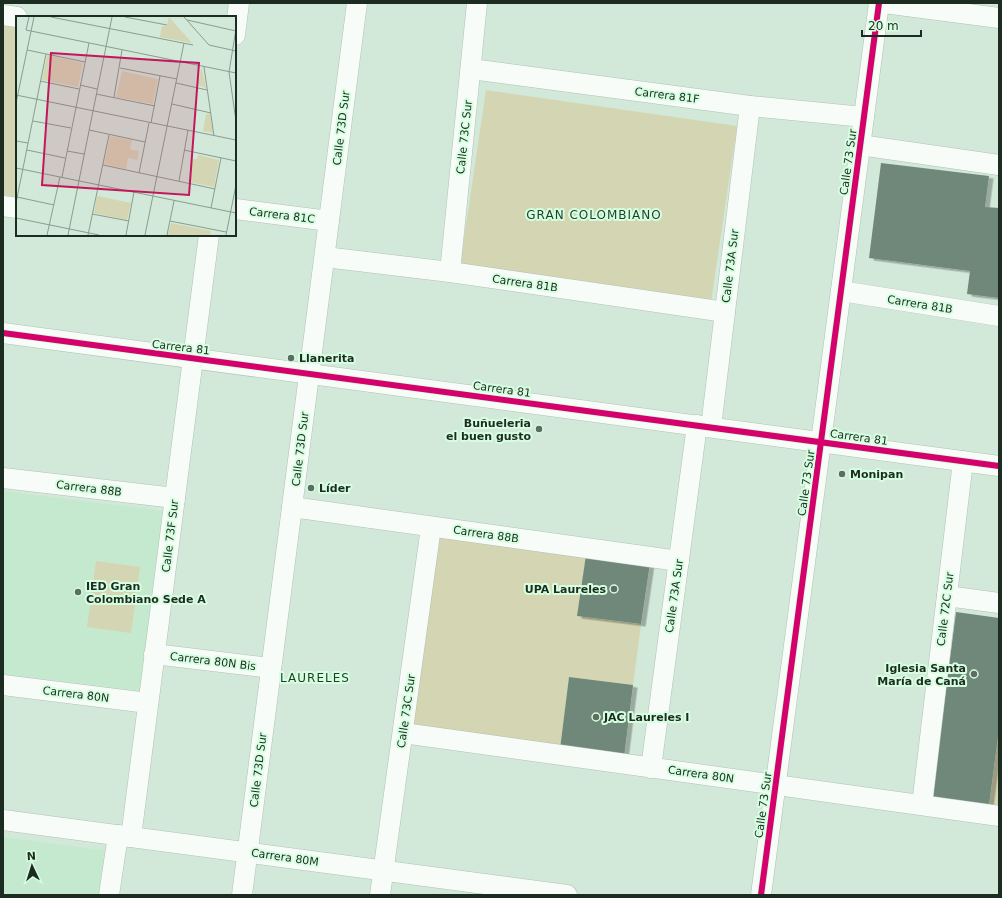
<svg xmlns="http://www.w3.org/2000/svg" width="1002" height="898" viewBox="0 0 1002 898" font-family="'DejaVu Sans',sans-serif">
	<defs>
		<filter id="shadow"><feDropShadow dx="4.5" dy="2.5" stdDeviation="0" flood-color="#0004"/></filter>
	</defs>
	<rect width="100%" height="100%" fill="#d2e8d8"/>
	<g fill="#c5e9cf">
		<path d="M3,491L163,511L141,691L3,674Z"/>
		<path d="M3,837L107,851L101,895H3Z"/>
	</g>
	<g fill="#d4d5b2">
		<path d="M3,25L17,27V197L3,195Z"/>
		<path d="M486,90L737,126L711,302L460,266Z"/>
		<path d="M437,536L586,555L578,616L641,624L633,685L569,677L560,749L412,730Z"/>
		<path d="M96,561L140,567L131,633L87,627Z"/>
		<path d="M999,729V806L989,805Z"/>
	</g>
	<g fill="#708879" filter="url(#shadow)">
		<path d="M881,163L989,176L985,207L999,208V298L967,294L970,271L869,258Z"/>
		<path d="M586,555L650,563L641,624L577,616Z"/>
		<path d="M956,612L999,618V729L989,805L932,798Z"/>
		<path d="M569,677L633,685L624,757L560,749Z"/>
	</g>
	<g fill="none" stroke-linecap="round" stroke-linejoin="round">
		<g stroke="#b0c2b5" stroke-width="21">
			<g id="minor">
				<path d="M884,3L999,18"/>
				<path d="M3,15L17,17"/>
				<path d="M235,35L239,3"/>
				<path d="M471,69L750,106L864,117"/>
				<path d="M860,145L999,165"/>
				<path d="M3,206L17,208"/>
				<path d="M235,209L329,221"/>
				<path d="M325,257L450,272L725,312"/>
				<path d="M450,272L477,3"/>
				<path d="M841,291L999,316"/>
				<path d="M3,333L999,466"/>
				<path d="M711,427L750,106"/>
				<path d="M3,478L175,498"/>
				<path d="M292,507L679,561"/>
				<path d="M947,596L999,603"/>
				<path d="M154,654L271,668"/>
				<path d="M3,685L148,703"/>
				<path d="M403,733L999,816"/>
				<path d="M651,768L697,425"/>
				<path d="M922,805L963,461"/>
				<path d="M3,820L567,895"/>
				<path d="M131,837L209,235"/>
				<path d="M109,895L118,835"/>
				<path d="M242,895L357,3"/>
				<path d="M380,895L431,527"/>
				<path d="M761,895L879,3"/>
			</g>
		</g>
		<use href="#minor" stroke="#f8fcf9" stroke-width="20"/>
		<g stroke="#d6fee0" stroke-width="8">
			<g id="cycleway">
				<path d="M3,333L999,466"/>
				<path d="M761,895L879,3"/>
			</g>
		</g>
		<use href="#cycleway" stroke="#d6006c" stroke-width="6"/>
	</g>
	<g fill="#5c6e61" stroke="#d6fee0" stroke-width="1.5">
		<circle cx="291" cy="358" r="4"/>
		<circle cx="539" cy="429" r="4"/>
		<circle cx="842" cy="474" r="4"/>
		<circle cx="311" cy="488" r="4"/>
		<circle cx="614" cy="589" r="4"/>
		<circle cx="78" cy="592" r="4"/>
		<circle cx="974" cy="674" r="4"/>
		<circle cx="596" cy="717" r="4"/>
	</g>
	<g text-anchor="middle" stroke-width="4" stroke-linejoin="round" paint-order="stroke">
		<g font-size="11" fill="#1d2c21" stroke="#d6fee0">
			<text transform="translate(667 95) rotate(7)" y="4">Carrera 81F</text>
			<text transform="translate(341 128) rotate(-83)" y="4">Calle 73D Sur</text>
			<text transform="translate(464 137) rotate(-84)" y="4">Calle 73C Sur</text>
			<text transform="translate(848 162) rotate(-82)" y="4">Calle 73 Sur</text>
			<text transform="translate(282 215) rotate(7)" y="4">Carrera 81C</text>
			<text transform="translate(730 266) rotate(-83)" y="4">Calle 73A Sur</text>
			<text transform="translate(525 283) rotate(8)" y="4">Carrera 81B</text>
			<text transform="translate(920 304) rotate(9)" y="4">Carrera 81B</text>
			<text transform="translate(181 347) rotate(7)" y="4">Carrera 81</text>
			<text transform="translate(502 389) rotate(8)" y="4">Carrera 81</text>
			<text transform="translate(859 437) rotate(8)" y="4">Carrera 81</text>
			<text transform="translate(300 449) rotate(-83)" y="4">Calle 73D Sur</text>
			<text transform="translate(806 483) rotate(-82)" y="4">Calle 73 Sur</text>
			<text transform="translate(89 488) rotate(7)" y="4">Carrera 88B</text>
			<text transform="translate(486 534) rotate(8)" y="4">Carrera 88B</text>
			<text transform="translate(170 536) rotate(-83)" y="4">Calle 73F Sur</text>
			<text transform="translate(674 596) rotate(-82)" y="4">Calle 73A Sur</text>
			<text transform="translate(945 609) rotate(-83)" y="4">Calle 72C Sur</text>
			<text transform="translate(213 661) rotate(7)" y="4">Carrera 80N Bis</text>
			<text transform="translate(76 694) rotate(7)" y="4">Carrera 80N</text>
			<text transform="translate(406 711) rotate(-82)" y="4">Calle 73C Sur</text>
			<text transform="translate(258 770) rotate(-83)" y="4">Calle 73D Sur</text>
			<text transform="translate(701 774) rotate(8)" y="4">Carrera 80N</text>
			<text transform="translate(763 805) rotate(-82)" y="4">Calle 73 Sur</text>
			<text transform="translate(285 857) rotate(8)" y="4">Carrera 80M</text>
		</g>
		<g font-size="11" font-weight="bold" fill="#1d2c21" stroke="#d6fee0" text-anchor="start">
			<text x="299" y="362">Llanerita</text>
			<text x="531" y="427" text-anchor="end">Buñueleria<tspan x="531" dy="13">el buen gusto</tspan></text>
			<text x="850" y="478">Monipan</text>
			<text x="319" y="492">Líder</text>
			<text x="86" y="590">IED Gran<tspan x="86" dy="13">Colombiano Sede A</tspan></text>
			<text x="606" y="593" text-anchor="end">UPA Laureles</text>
			<text x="966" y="672" text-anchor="end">Iglesia Santa<tspan x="966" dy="13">María de Caná</tspan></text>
			<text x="604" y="721">JAC Laureles I</text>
		</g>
		<g font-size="12" letter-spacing="1" fill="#1c3f27" stroke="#d6fee0">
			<text x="594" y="219">GRAN COLOMBIANO</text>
			<text x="315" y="682">LAURELES</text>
		</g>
	</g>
	<g transform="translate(16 16)">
		<rect width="220" height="220" fill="#d2e8d8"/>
		<path d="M153,1L176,27L144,21L146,10H151ZM31,39L67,47L62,71L26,64ZM185,52L186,53L190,72L182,69ZM106,55L142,63L137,88L100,81ZM190,98H194L197,117L187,115ZM94,120L116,124L114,133L123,135L121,144L112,142L110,153L88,148ZM182,139L203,144L198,171L173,166L177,143H181ZM81,180L115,187L111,204L78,197ZM155,207L195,215L194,219H152Z" fill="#d4d5b2"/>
		<path fill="none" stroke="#8a9d8f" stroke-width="1" d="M13,1L10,14L220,57M35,1L177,29M109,1L151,9M168,1L193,29L220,35M171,4L220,15M220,13L213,56L220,105M11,34L69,46M188,51L198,120M104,52L161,63M24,65L63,73M160,67L191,74M64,69L81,73M80,78L139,90M0,79L220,124M98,81L106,34M0,87L18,1M156,88L195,97M17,105L55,112M135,107L144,60M73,114L129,126M0,125L12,127M11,134L49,142M168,134L220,145M51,135L68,138M87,149L199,173M0,152L220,197M123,157L133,107M46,161L73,27M163,165L172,114M1,181L38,189M0,187L30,38M195,192L205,142M76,198L113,205M0,202L83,219M154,205L210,216M31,219L44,161M52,219L96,1M72,219L93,119M110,219L118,176M129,219L168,27M151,219L158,185M210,219L220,169"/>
		<path fill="#c2185b" fill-opacity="0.15" stroke="#c2185b" stroke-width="2" d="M35,37L183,47L173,179L26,169Z"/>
		<rect width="220" height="220" fill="none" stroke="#1d2c21" stroke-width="2"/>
	</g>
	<rect width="1002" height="898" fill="none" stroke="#1d2c21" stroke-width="8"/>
	<g transform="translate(32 866) rotate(356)" stroke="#d6fee0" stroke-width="3" paint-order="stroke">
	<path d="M0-3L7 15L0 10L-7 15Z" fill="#1d2c21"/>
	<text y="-6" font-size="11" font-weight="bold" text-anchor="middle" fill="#1d2c21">N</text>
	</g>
	<path d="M862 30v6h59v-6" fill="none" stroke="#1d2c21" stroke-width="2"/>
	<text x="868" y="30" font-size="12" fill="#1d2c21" stroke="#d6fee0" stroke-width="3" paint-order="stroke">20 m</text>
</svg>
